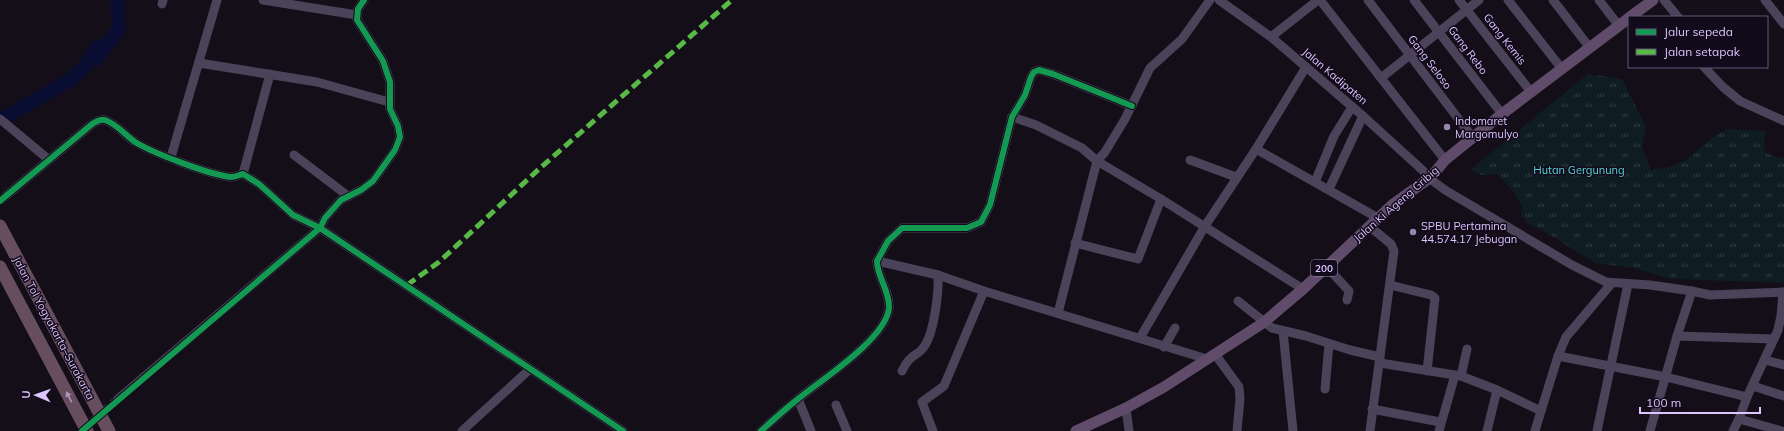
<svg xmlns="http://www.w3.org/2000/svg" width="1784" height="431" viewBox="0 0 1784 431" font-family="Mulish,sans-serif">
	<defs>
		<pattern id="park-tufts" width="24" height="20" patternUnits="userSpaceOnUse"><rect width="24" height="20" fill="#0f1d22"/><path d="M3 7l-1-3M5 7V3M7 7l1-3M15 17l-1-3M17 17v-4M19 17l1-3" fill="none" stroke="#313c43"/></pattern>
	</defs>
	<rect width="100%" height="100%" fill="#130e18"/>
	<path fill="url(#park-tufts)" d="M1588,74L1622,79L1646,127L1642,147L1651,170L1669,167L1685,161L1712,138L1727,129L1765,131L1764,150L1770,155L1784,158V283L1672,279L1633,268L1595,263L1544,231L1529,224L1521,216L1522,205L1510,188L1497,174L1481,175L1470,170Z"/>
	<g fill="none" stroke-linecap="round" stroke-linejoin="round">
		<g stroke="#0a0d32" stroke-width="14">
			<path d="M97,59L119,28L117,0"/>
			<path d="M0,120L70,80L84,67L98,46"/>
		</g>
		<g stroke="#312a3a" stroke-width="9" stroke-dasharray="9 4.5" stroke-linecap="butt">
			<path d="M0,201L7,195"/>
			<path d="M82,431L118,399"/>
		</g>
		<g stroke="#4a4359" stroke-width="9">
			<path d="M263,0L357,15"/>
			<path d="M364,0L358,9L357,20L383,61L390,82V109L398,126L400,137L395,150L373,181L361,190L341,200L325,218L320,228L623,431"/>
			<path d="M1219,0L1271,37L1363,116L1430,177"/>
			<path d="M1320,0L1445,160"/>
			<path d="M1368,0L1473,138"/>
			<path d="M1414,0L1502,114"/>
			<path d="M1459,0L1531,92"/>
			<path d="M1508,0L1562,69"/>
			<path d="M1553,0L1590,48"/>
			<path d="M1599,0L1619,26"/>
			<path d="M1664,0L1678,17"/>
			<path d="M1765,0L1784,24"/>
			<path d="M162,4L163,0"/>
			<path d="M1271,37L1318,0"/>
			<path d="M199,63L317,82L389,102"/>
			<path d="M1704,67L1723,87L1740,101L1784,121"/>
			<path d="M1381,78L1479,0"/>
			<path d="M1012,117L1036,125L1082,148L1097,161L1161,199L1303,289"/>
			<path d="M0,119L48,159"/>
			<path d="M1256,149L1378,218"/>
			<path d="M294,155L348,196"/>
			<path d="M171,157L217,0"/>
			<path d="M1190,160L1236,177"/>
			<path d="M243,174L270,74"/>
			<path d="M1429,178L1445,190L1572,265L1606,282L1650,285L1692,291L1710,295L1784,292"/>
			<path d="M1315,182L1334,136L1352,107"/>
			<path d="M1329,189L1363,116"/>
			<path d="M7,195L91,125C95,122 100,119 105,120C117,124 125,135 135,142C153,153 210,175 231,177C235,177 239,175 243,174L259,184L293,215L320,228L118,399"/>
			<path d="M1369,226L1391,244L1394,251L1370,431"/>
			<path d="M1075,243L1138,259L1161,199"/>
			<path d="M877,261L938,275L984,291L1207,359"/>
			<path d="M1326,266L1349,291L1347,300"/>
			<path d="M1390,285L1431,295L1435,298L1427,371"/>
			<path d="M1238,301L1272,328L1306,336L1350,350L1380,357"/>
			<path d="M1058,313L1097,161L1105,152L1125,119L1150,68L1182,39L1210,0"/>
			<path d="M1283,331L1293,431"/>
			<path d="M1677,336L1774,339"/>
			<path d="M1140,338L1205,226L1256,149L1306,67"/>
			<path d="M1164,347L1175,328"/>
			<path d="M1215,354L1239,387L1240,399L1237,431"/>
			<path d="M1558,356L1566,337L1611,284"/>
			<path d="M1765,360L1784,365"/>
			<path d="M1380,363L1461,376L1497,390L1487,431"/>
			<path d="M902,371C904,367 907,361 911,358C915,354 920,353 923,348C934,335 939,292 938,275"/>
			<path d="M1461,376L1467,349"/>
			<path d="M1753,386L1784,396"/>
			<path d="M1325,389L1329,344"/>
			<path d="M1497,390L1541,411L1535,431"/>
			<path d="M798,399L811,431"/>
			<path d="M836,405L847,431"/>
			<path d="M1126,408L1129,431"/>
			<path d="M1372,409L1440,422"/>
			<path d="M1541,411L1558,356L1666,377L1747,397"/>
			<path d="M462,431L530,369"/>
			<path d="M761,431C773,420 785,409 798,399C821,380 886,339 889,308C890,291 877,277 877,261L888,241L902,228H967L981,222L990,205L1012,117L1025,95L1031,77L1034,72L1039,70L1053,74L1132,106"/>
			<path d="M933,431L922,402L944,386L984,291"/>
			<path d="M1439,431L1455,375"/>
			<path d="M1597,431L1628,284"/>
			<path d="M1650,431L1677,336L1692,291"/>
			<path d="M1733,431L1739,419"/>
			<path d="M1782,431L1739,419L1747,397L1778,330L1781,316L1783,292"/>
		</g>
		<g stroke="#604c6a" stroke-width="11">
			<path d="M1630,17L1653,0"/>
			<path d="M1076,431L1126,408L1164,387L1263,323L1303,289L1392,205L1431,177L1445,160L1502,114L1629,18"/>
		</g>
		<g stroke="#674e5f" stroke-width="13">
			<path d="M0,226L109,431"/>
			<path d="M0,267L87,431"/>
		</g>
		<path stroke="#58b947" stroke-width="5" stroke-dasharray="10 5" stroke-linecap="butt" d="M407,285L439,262L539,169L732,0"/>
		<g stroke="#120b1b" stroke-width="8">
			<g id="cycleway">
				<path d="M364,0L358,9L357,20L383,61L390,82V109L398,126L400,137L395,150L373,181L361,190L341,200L325,218L320,228L623,431"/>
				<path d="M0,201L91,125C95,122 100,119 105,120C117,124 125,135 135,142C153,153 210,175 231,177C235,177 239,175 243,174L259,184L293,215L320,228L82,431"/>
				<path d="M761,431C773,420 785,409 798,399C821,380 886,339 889,308C890,291 877,277 877,261L888,241L902,228H967L981,222L990,205L1012,117L1025,95L1031,77L1034,72L1039,70L1053,74L1132,106"/>
			</g>
		</g>
		<use href="#cycleway" stroke="#139951" stroke-width="6"/>
	</g>
	<defs><path id="oneway-solid" d="M-6-.8H1V-3.2L6.5 0L1 3.2V.8H-6Z"/></defs>
	<use fill="#ad96be" href="#oneway-solid" transform="translate(69 397) rotate(-118)"/>
	<g fill="#9686ad" stroke="#120b1b" stroke-width="1.5">
		<circle cx="1447" cy="127" r="4"/>
		<circle cx="1413" cy="232" r="4"/>
	</g>
	<g text-anchor="middle" stroke-width="3" stroke-linejoin="round" paint-order="stroke">
		<rect fill="#120b1b" stroke="#9f8eb9" stroke-width="1" x="1311" y="260" width="26" height="16" rx="3"/>
		<g font-size="10" font-weight="bold" fill="#dcc6fd">
			<text x="1324" y="272">200</text>
		</g>
		<g font-size="11" fill="#dcc6fd" stroke="#120b1b">
			<text transform="translate(1505 39) rotate(52)" y="4">Gang Kemis</text>
			<text transform="translate(1468 50) rotate(53)" y="4">Gang Rebo</text>
			<text transform="translate(1430 62) rotate(53)" y="4">Gang Seloso</text>
			<text transform="translate(1335 76) rotate(40)" y="4">Jalan Kadipaten</text>
			<text transform="translate(1396 204) rotate(-41)" y="4">Jalan Ki Ageng Gribig</text>
			<text transform="translate(54 328) rotate(62)" y="4">Jalan Tol Yogyakarta–Surakarta</text>
		</g>
		<g font-size="11" fill="#dcc6fd" stroke="#120b1b" text-anchor="start">
			<text x="1455" y="125">Indomaret<tspan x="1455" dy="13">Margomulyo</tspan></text>
			<text x="1421" y="230">SPBU Pertamina<tspan x="1421" dy="13">44.574.17 Jebugan</tspan></text>
		</g>
		<g font-size="11" fill="#56d6da" stroke="#120b1b">
			<text x="1579" y="174">Hutan Gergunung</text>
		</g>
	</g>
	<rect x="1628" y="16" width="140" height="52" fill="#120b1b" stroke="#635675"/>
	<rect x="1636" y="29" width="20" height="6" fill="#139951" stroke="#635675"/>
	<text x="1664" y="36" font-size="12" fill="#dcc6fd">Jalur sepeda</text>
	<rect x="1636" y="49" width="20" height="6" fill="#58b947" stroke="#635675"/>
	<text x="1664" y="56" font-size="12" fill="#dcc6fd">Jalan setapak</text>
	<g transform="translate(36 395) rotate(272)" stroke="#120b1b" stroke-width="3" paint-order="stroke">
	<path d="M0-3L7 15L0 10L-7 15Z" fill="#dcc6fd"/>
	<text y="-6" font-size="11" font-weight="bold" text-anchor="middle" fill="#dcc6fd">U</text>
	</g>
	<path d="M1640 407v6h120v-6" fill="none" stroke="#dcc6fd" stroke-width="2"/>
	<text x="1646" y="407" font-size="12" fill="#dcc6fd" stroke="#120b1b" stroke-width="3" paint-order="stroke">100 m</text>
</svg>
